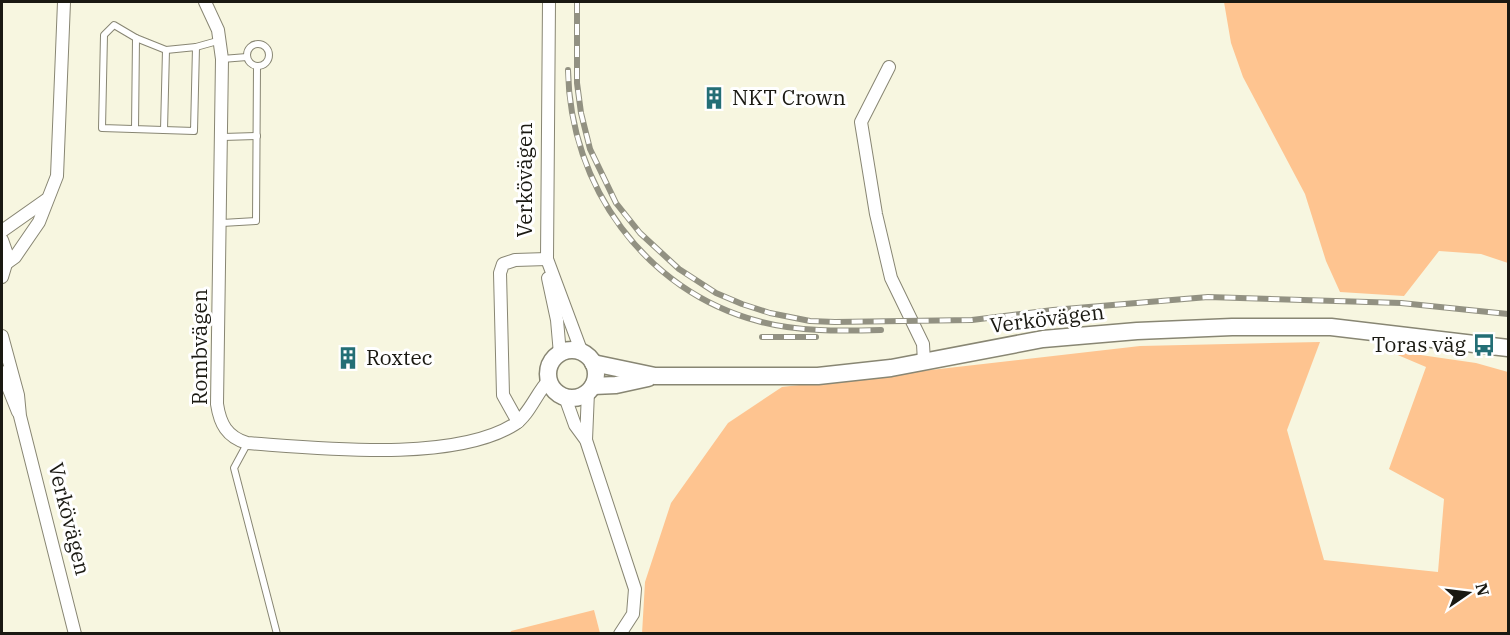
<svg xmlns="http://www.w3.org/2000/svg" width="1510" height="635" viewBox="0 0 1510 635" font-family="'IBM Plex Serif',serif">
	<rect width="100%" height="100%" fill="#f7f6e0"/>
	<g fill="#fec490">
		<path d="M1224,2H1508V263L1481,254L1439,251L1404,296L1340,292L1326,261L1305,194L1243,77L1231,43Z"/>
		<path d="M1320,342L1287,430L1324,560L1438,572L1444,499L1389,469L1426,367L1386,350L1476,363L1508,372V633L642,634L645,582L671,503L728,423L782,387L1140,346Z"/>
		<path d="M594,610L600,633H510L511,631Z"/>
	</g>
	<g fill="none" stroke-linecap="round" stroke-linejoin="round">
		<g stroke="#888673" stroke-width="8">
			<g id="lane">
				<path d="M136,38L166,50L164,130"/>
				<circle cx="258" cy="55" r="11"/>
				<path d="M196,47L221,40"/>
				<path d="M222,59L247,57"/>
				<path d="M135,129L136,38L114,25L104,35L102,128C133,129 164,130 194,131L196,47L166,50"/>
				<path d="M223,137L257,136"/>
				<path d="M222,223L256,221L257,66"/>
				<path d="M247,444L234,468L277,634"/>
			</g>
		</g>
		<g stroke="#888673" stroke-width="14">
			<g id="street">
				<path d="M205,2L218,30L222,59L217,404C220,424 227,437 247,443C319,448 454,463 515,424C529,415 537,392 549,380"/>
				<path d="M549,2L547,259L582,353"/>
				<path d="M889,67L861,122L876,214L891,278L923,344L924,362"/>
				<path d="M2,231L46,200"/>
				<path d="M2,240L8,257L2,277"/>
				<path d="M8,262L15,257L39,222L57,176L64,2"/>
				<path d="M548,278L557,320L560,354"/>
				<path d="M2,336L18,395L20,416L75,634"/>
				<path d="M2,372L18,412"/>
				<path d="M565,397L575,425L586,440L635,589L633,614L620,634"/>
				<path d="M518,422L503,395L500,273L503,264L515,260L547,259"/>
				<path d="M586,440L588,392"/>
			</g>
		</g>
		<g stroke="#888673" stroke-width="19">
			<g id="secondary">
				<circle cx="572" cy="374" r="24"/>
				<path d="M593,363L655,376H818L891,368L1043,339L1137,331L1232,327H1331L1508,348"/>
				<path d="M593,386L616,385L648,378"/>
			</g>
		</g>
		<use href="#lane" stroke="#fff" stroke-width="6"/>
		<use href="#street" stroke="#fff" stroke-width="12"/>
		<use href="#secondary" stroke="#fff" stroke-width="16"/>
		<g stroke="#929182" stroke-width="6">
			<g id="rail">
				<path d="M577,2V83L581,113L590,149L616,203L640,233L679,269L716,293L742,304L770,313L810,321L835,322L972,320L1053,310L1208,297L1401,303L1508,314"/>
				<path d="M568,70C570,186 645,291 758,321C798,332 840,331 881,330"/>
				<path d="M762,337H816"/>
			</g>
		</g>
		<use href="#rail" stroke="#fff" stroke-width="4" stroke-dasharray="11" stroke-linecap="butt"/>
	</g>
	<defs>
		<g id="building-bare" transform="scale(1.8)"><path d="M-4-6H4V6H1V3H-1V6H-4ZM-2.5-4.3h1.7v1.8h-1.7ZM.8-4.3h1.7v1.8H.8ZM-2.5-1h1.7V.8h-1.7ZM.8-1h1.7V.8H.8Z" fill="#236e75" stroke="#fff" stroke-width="2.5" paint-order="stroke"/></g>
		<g id="bus-bare" transform="scale(1.8)"><path d="M-5-6H5V4H4V6H2V4H-2V6H-4V4H-5ZM-3.5-4V0h7V-4ZM-3.5 1.2v1.5H-2V1.2ZM2 1.2v1.5H3.5V1.2Z" fill="#236e75" stroke="#fff" stroke-width="2.5" paint-order="stroke"/></g>
	</defs>
	<g fill-rule="evenodd">
		<use href="#building-bare" x="714" y="98"/>
		<use href="#bus-bare" x="1484" y="345"/>
		<use href="#building-bare" x="348" y="358"/>
	</g>
	<g text-anchor="middle" stroke-width="6" stroke-linejoin="round" paint-order="stroke">
		<g font-size="21" fill="#1a1912" stroke="#fff" text-anchor="start">
			<text x="732" y="105">NKT Crown</text>
			<text x="1466" y="352" text-anchor="end">Toras väg</text>
			<text x="366" y="365">Roxtec</text>
		</g>
		<g font-size="21" fill="#1a1912" stroke="#fff">
			<text transform="translate(525 180) rotate(-90)" y="7">Verkövägen</text>
			<text transform="translate(1047 319) rotate(-7)" y="7">Verkövägen</text>
			<text transform="translate(200 347) rotate(-90)" y="7">Rombvägen</text>
			<text transform="translate(69 519) rotate(76)" y="7">Verkövägen</text>
		</g>
	</g>
	<rect width="1510" height="635" fill="none" stroke="#1a1912" stroke-width="6"/>
	<g transform="translate(1468 593) rotate(76)" stroke="#ffffff" stroke-width="4.5" paint-order="stroke">
	<path d="M0-4.5L10 22L0 15L-10 22Z" fill="#1a1912"/>
	<text y="-9" font-size="16" font-weight="bold" text-anchor="middle" fill="#1a1912">N</text>
	</g>
</svg>
